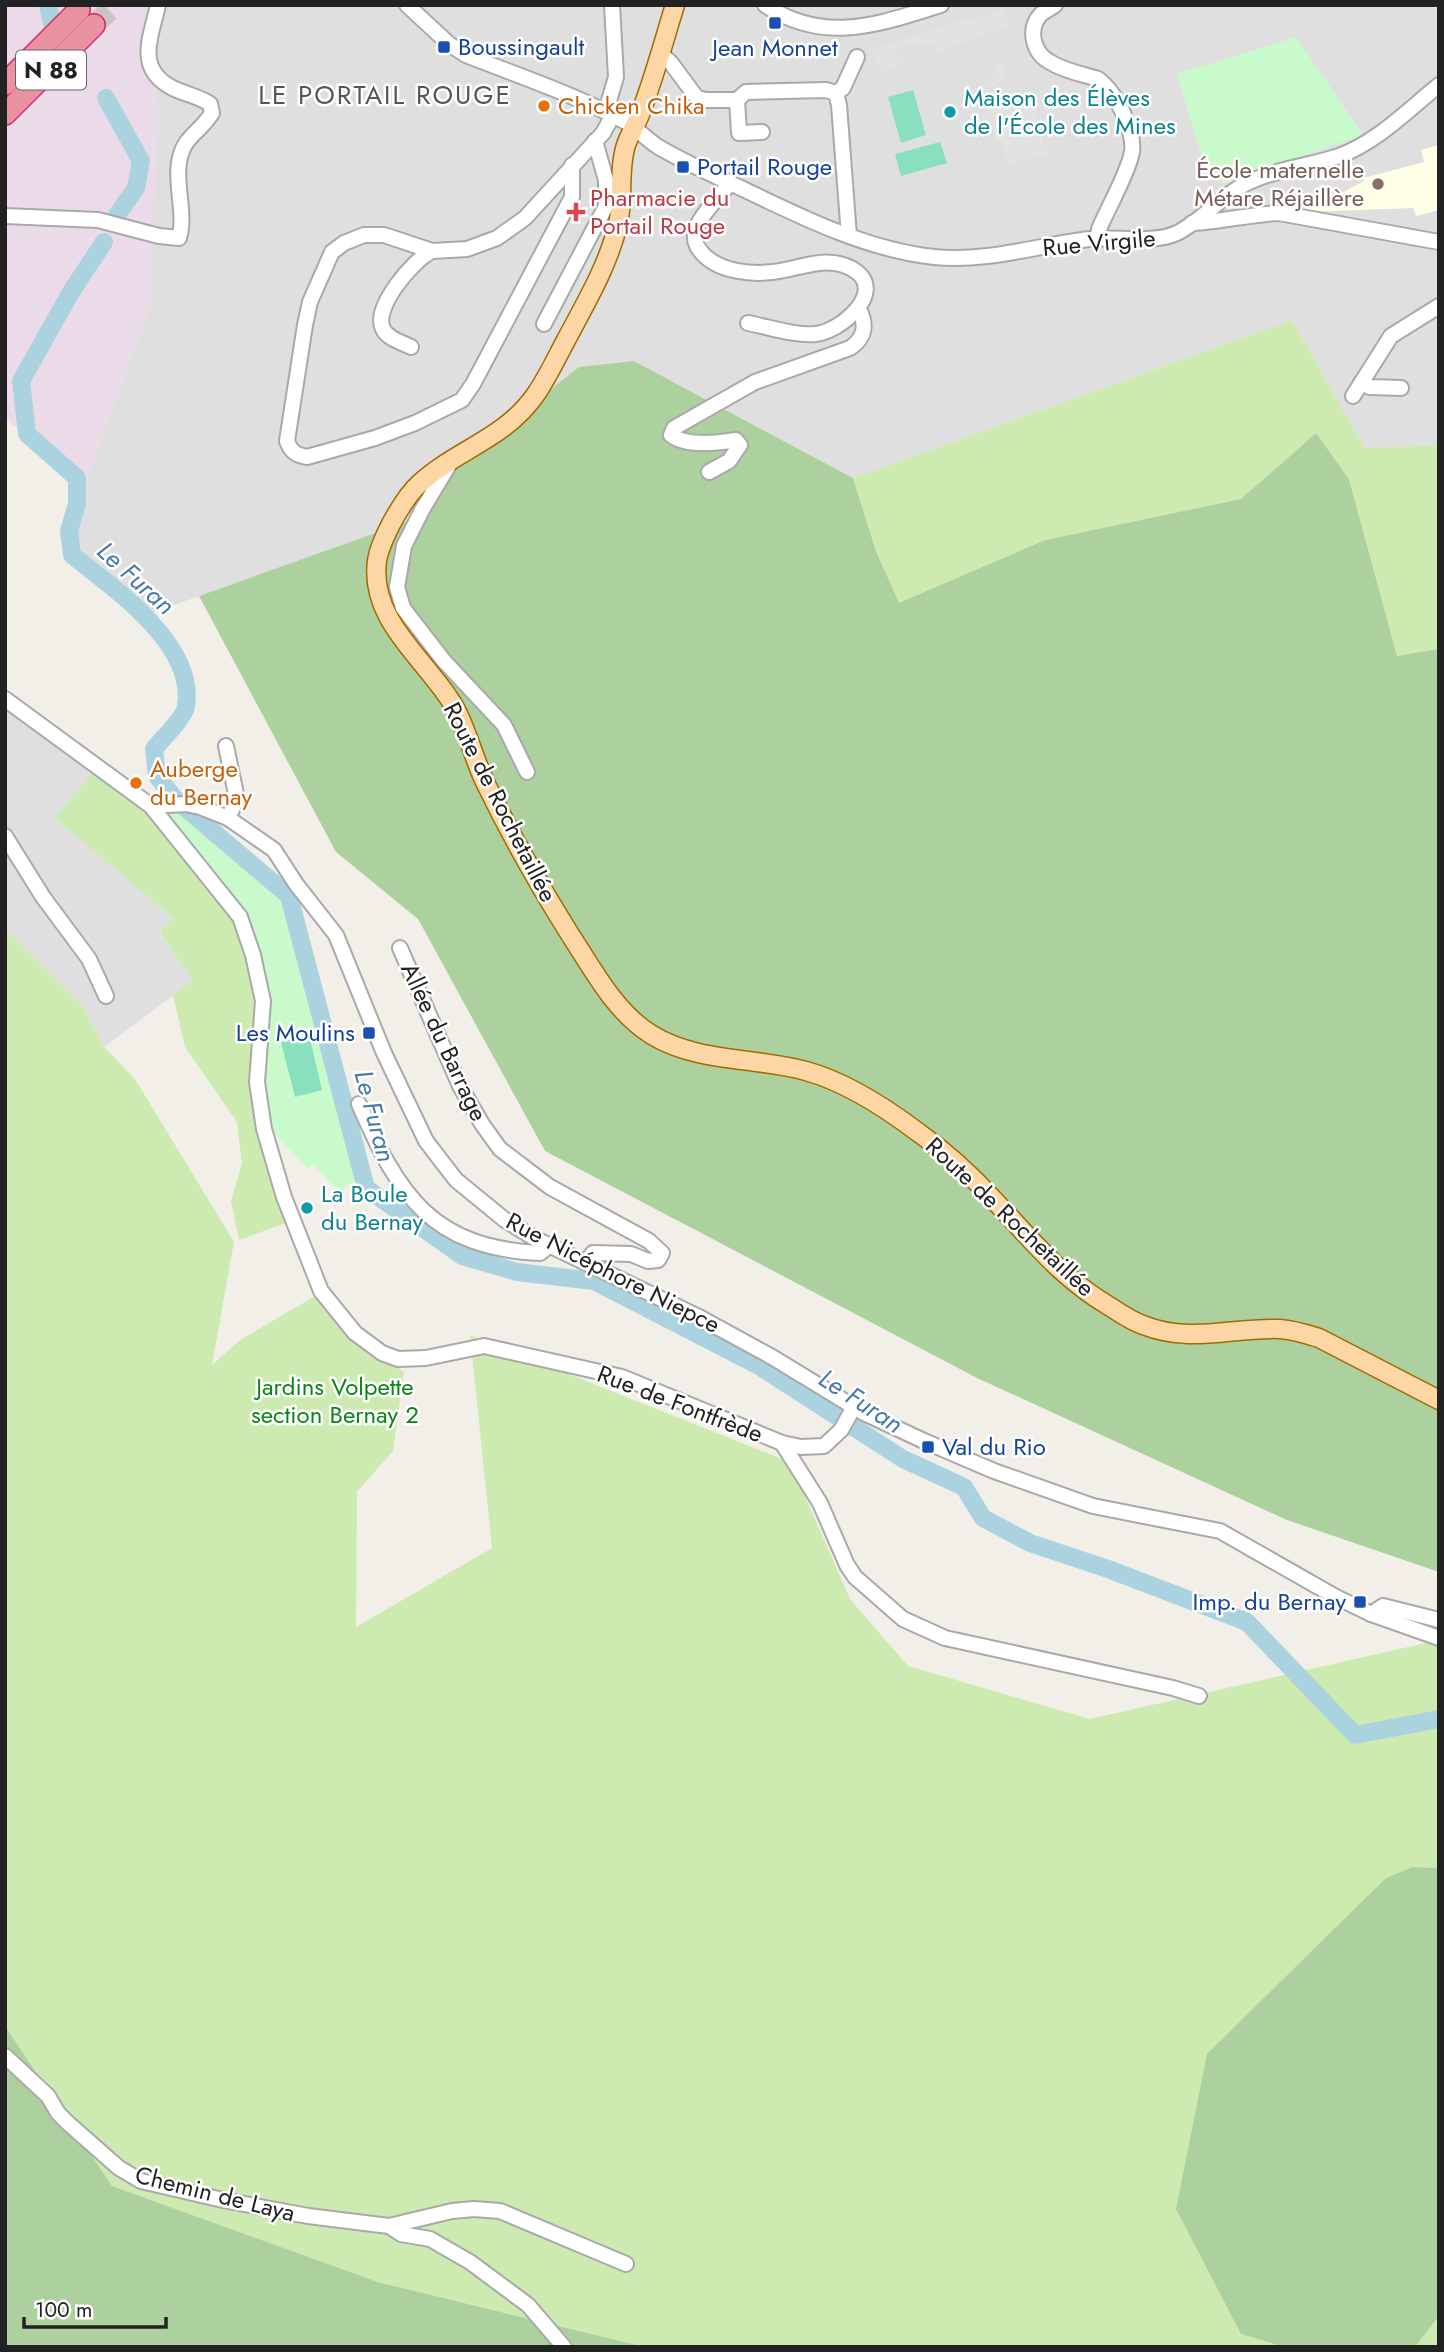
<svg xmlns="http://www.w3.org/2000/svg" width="1444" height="2352" viewBox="0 0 1444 2352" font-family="Jost,sans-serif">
	<rect width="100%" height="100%" fill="#f2efe9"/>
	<g fill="#e0dfdf">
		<path d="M137,5H1439V445L1365,448L1292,320L853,478L634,361L409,521L149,614L84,557L79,546L76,527L86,479L151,304Z"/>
		<path d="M5,702L95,769L130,881L174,919L160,933L194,980L104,1047L82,1005L5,928Z"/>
	</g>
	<path fill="#ebdbe8" d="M5,5H141L158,107L151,304L86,479L29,429L14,426L5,416Z"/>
	<path fill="#ffffe5" d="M1439,145V210L1416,216L1413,208L1305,212V208L1336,196L1364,181V178L1424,162L1421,150Z"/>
	<g fill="#cdebb0">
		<path d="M1292,320L1365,448L1439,445V649L1397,657L1349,479L1316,433L1241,499L1045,540L899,604L876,551L853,478Z"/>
		<path d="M95,769L148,808L234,917L248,954L259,1004L254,1074L291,1221L239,1240L231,1201L242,1163L237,1122L185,1047L173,995L193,980L160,932L173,918L55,818Z"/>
		<path d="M5,928L82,1005L104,1047L135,1079L234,1242L212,1365L240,1340L317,1295L357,1338L404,1372L393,1451L357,1492L356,1627L492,1548L470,1335L790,1462L850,1599L908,1666L1090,1719L1439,1640V1868L1413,1867L1241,2334L1284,2347H645L378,2282L112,2186L5,2026Z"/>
		<path d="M1439,2316V2347H1415Z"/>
	</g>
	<g fill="#add19e">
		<path d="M634,361L853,478L876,551L899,603L1045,540L1241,499L1316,433L1349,479L1397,656L1439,649V1572L1287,1520L977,1378L545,1151L418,919L336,852L199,596L409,521L469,454L579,367Z"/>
		<path d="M1413,1867L1439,1868V2316L1415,2347H1284L1241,2334L1176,2209L1207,2054L1386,1878Z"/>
		<path d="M5,2026L112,2186L378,2282L645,2347H5Z"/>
	</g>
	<g fill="#c8facc">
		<path d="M1296,37L1363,135L1223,184L1201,155L1177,74Z"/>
		<path d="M179,810L262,877L266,884L288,902L334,1098L349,1134L359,1177L339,1192L313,1164L308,1169L266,1124L260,1090L264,1039L242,913L170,817L173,811Z"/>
	</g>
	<g fill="#88e0be">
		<path d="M913,90L926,135L901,143L888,97Z"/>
		<path d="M940,142L947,163L901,176L895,154Z"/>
		<path d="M309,1035L322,1090L295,1097L281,1042Z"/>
	</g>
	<g fill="#e2e2e2">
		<path d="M1003,10L1010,25L937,53V44H909L896,52L906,64L880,72L872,50L967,18L969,20Z"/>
		<path d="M997,59L1005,61L1002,82L991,88L980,99L975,91L989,82L998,65Z"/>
		<path d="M1029,93L1042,127L1038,130L1049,154L1009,164L1000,144L982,115Z"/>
	</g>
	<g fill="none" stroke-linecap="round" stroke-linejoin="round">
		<g stroke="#aad3df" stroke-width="18">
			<path d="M48,5L52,23"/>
			<path d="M106,98L141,161L136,188L117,215"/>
			<path d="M104,242L71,292L21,381L27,434L77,478V504L69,531L72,555C114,589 196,644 186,706C185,717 162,739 154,749L157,776L176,800L289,896L366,1188L462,1256L517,1272L594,1281L759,1366L903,1459L964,1487L983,1518L1030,1543L1108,1569L1247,1622L1355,1735L1439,1719"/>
		</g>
		<path stroke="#c8c6c1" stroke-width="21" stroke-dasharray="21 10" stroke-linecap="butt" d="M94,25L116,5"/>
		<g stroke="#a9a9a9" stroke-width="18">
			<g id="minor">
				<path d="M407,5L449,44L466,55C519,76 573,94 624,121C638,128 647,141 662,149C688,164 716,176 743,189C803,218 868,250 934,257C984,262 1033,247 1082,240C1112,235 1151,245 1177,233C1203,220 1221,196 1247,183C1276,169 1309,166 1339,156C1377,142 1408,110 1439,85"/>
				<path d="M765,5C825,45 879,24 941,5"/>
				<path d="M1055,5C1051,8 1045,11 1041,14C1027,29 1033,53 1050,62C1064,71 1082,74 1098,79C1115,91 1135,130 1132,152C1128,173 1108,208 1099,229L1098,238"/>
				<path d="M660,53L671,63L697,98L706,100H737L746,92L826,90L836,93L839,105L849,236"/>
				<path d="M836,93L843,88L857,57"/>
				<path d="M737,100L739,133L762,132"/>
				<path d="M606,111L616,77L612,5"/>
				<path d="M572,165V197L473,384L462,400L415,423L375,438L307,457C296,455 291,452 287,441L305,325L310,302L332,252L344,243L364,235H384L432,251L467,249L497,238L525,218L603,133L613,115"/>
				<path d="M730,183C719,199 686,225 697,246C713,274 757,276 785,270C809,265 834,255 857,272C885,294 839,332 816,334C795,336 769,327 748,323"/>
				<path d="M5,216L98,220L159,236L179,238C188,209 168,171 186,143C194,132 205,125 212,113L210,104C197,95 182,94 169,86C135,66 152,34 158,5"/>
				<path d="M1192,223C1222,222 1250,214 1279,213L1439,242"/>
				<path d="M544,324L606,206V180L595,141"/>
				<path d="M411,347C401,342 388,339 383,329C372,308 414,259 432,251"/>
				<path d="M1361,383L1370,387L1401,388"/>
				<path d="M1353,396L1391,336L1439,306"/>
				<path d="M452,460L422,510L404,546L397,587L403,608L444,661L504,725L527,772"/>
				<path d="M709,472L729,461L740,445L736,440C717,443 686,447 671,435L674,428L755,382L850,348C865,338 867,325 859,309"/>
				<path d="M5,699L151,806L240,917L253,955L263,1001L257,1082L264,1129L284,1197L321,1291L355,1333L382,1353L398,1359L426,1358L484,1346L622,1377L782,1443L820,1503L847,1565L855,1577L903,1619L945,1638L1173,1688L1199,1696"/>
				<path d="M226,746L237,799L228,818"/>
				<path d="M151,806L186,804L200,807L228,818L274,850L296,884L336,935L384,1053L426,1141L456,1180L505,1220L536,1239L697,1316L772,1357L864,1413L924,1441L994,1471L1093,1506L1220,1531L1336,1597L1371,1614L1439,1638"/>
				<path d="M5,836L43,897L89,959L106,996"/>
				<path d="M400,948L460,1086L482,1124L500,1149L550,1187L649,1241L662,1253L658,1260L648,1261L631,1254L593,1253L586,1262"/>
				<path d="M359,1104C399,1196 432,1248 540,1253L550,1245"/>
				<path d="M782,1443L801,1447L824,1446L841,1430L854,1407"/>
				<path d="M1371,1614L1383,1606L1439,1620"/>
				<path d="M5,2056L48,2096L58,2113L69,2124L119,2168L141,2181L223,2200L308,2216L389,2226L452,2211L474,2209L500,2211L626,2264"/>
				<path d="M389,2226L401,2234L430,2239L470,2262L528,2305L564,2347"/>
			</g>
		</g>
		<g stroke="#a06b00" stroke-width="21">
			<path id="major" d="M675,5C664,40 655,75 642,109C638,122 630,133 626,145C618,170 624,199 618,224C608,266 585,304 565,342C556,359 547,378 536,394C505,439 457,449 419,484C408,494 398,511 391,524C385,536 379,548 377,561C369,621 427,660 454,706C467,729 473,756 484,780C510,834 539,885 571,936C594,971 615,1012 652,1035C698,1063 756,1057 806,1071C846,1082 886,1108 919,1133C946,1152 970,1174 993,1199C1031,1239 1060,1277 1109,1306C1120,1313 1131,1321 1143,1325C1191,1344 1232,1327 1280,1329C1294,1330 1306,1334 1319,1338L1439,1400"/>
		</g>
		<g stroke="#dc2a67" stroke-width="24">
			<g id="highway">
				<path d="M5,84L79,10"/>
				<path d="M5,114L94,25"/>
			</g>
		</g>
		<use href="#minor" stroke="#fff" stroke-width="14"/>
		<use href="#major" stroke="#fcd6a4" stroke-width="18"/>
		<use href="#highway" stroke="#e892a2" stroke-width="21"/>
	</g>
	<g fill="#1a4fb4" stroke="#fff" stroke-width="2.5">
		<rect x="768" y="16" width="14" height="14" rx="3.5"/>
		<rect x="437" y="40" width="14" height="14" rx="3.5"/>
		<rect x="676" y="160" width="14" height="14" rx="3.5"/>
		<rect x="362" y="1026" width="14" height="14" rx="3.5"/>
		<rect x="921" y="1440" width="14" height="14" rx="3.5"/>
		<rect x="1353" y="1595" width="14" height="14" rx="3.5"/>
	</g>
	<g fill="#e8710a" stroke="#fff" stroke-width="2.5">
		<circle cx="544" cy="106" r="7"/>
		<circle cx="136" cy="783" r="7"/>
	</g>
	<g fill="#0f9aa8" stroke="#fff" stroke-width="2.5">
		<circle cx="950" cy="112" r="7"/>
		<circle cx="307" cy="1208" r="7"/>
	</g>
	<circle fill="#8d6e63" stroke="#fff" stroke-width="2.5" cx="1378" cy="184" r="7"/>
	<path fill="#e0444e" stroke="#fff" stroke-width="2.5" d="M572.5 201.5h7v7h7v7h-7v7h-7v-7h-7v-7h7z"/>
	<g text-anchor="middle" stroke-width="5" stroke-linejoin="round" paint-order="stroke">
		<rect fill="#fff" stroke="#646464" stroke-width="2" x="16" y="50.5" width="70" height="39" rx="5"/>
		<g font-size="23" font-weight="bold" fill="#222">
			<text x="51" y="78">N 88</text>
		</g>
		<g font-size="24" fill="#164399" stroke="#fff" text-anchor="start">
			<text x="458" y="55">Boussingault</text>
			<text x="775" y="56" text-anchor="middle">Jean Monnet</text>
			<text x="697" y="175">Portail Rouge</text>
			<text x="355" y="1041" text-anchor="end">Les Moulins</text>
			<text x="942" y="1455">Val du Rio</text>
			<text x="1346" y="1610" text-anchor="end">Imp. du Bernay</text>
		</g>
		<g font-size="24" fill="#0d838f" stroke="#fff" text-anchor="start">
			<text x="964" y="106">Maison des Élèves<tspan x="964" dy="28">de l'École des Mines</tspan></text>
			<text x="321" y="1202">La Boule<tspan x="321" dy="28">du Bernay</tspan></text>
		</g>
		<g font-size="24" fill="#c56008" stroke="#fff" text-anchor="start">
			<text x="558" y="114">Chicken Chika</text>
			<text x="150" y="777">Auberge<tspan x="150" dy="28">du Bernay</tspan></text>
		</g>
		<g font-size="24" fill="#785e54" stroke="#fff" text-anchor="end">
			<text x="1364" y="178">École maternelle<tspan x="1364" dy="28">Métare Réjaillère</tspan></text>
		</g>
		<g font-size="24" fill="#be3a42" stroke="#fff" text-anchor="start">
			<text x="590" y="206">Pharmacie du<tspan x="590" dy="28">Portail Rouge</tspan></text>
		</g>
		<g font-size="24" fill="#222" stroke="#fff">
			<text transform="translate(1099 243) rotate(-5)" y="8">Rue Virgile</text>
			<text transform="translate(500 802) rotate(63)" y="8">Route de Rochetaillée</text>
			<text transform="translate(444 1042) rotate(65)" y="8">Allée du Barrage</text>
			<text transform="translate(1010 1217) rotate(43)" y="8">Route de Rochetaillée</text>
			<text transform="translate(613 1273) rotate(27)" y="8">Rue Nicéphore Niepce</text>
			<text transform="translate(680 1404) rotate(21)" y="8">Rue de Fontfrède</text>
			<text transform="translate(215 2194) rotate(14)" y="8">Chemin de Laya</text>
		</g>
		<g font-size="24" fill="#0c8416" stroke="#fff">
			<text x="335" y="1395">Jardins Volpette<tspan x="335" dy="28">section Bernay 2</tspan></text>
		</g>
		<g font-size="26" letter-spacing="2" fill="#555" stroke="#fff">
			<text x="385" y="104">LE PORTAIL ROUGE</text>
		</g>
		<g font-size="26" font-style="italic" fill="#4a7aab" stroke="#fff">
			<text transform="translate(136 578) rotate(42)" y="9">Le Furan</text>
			<text transform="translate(375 1116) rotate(75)" y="9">Le Furan</text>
			<text transform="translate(861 1401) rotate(33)" y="9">Le Furan</text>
		</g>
	</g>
	<rect width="1444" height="2352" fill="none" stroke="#222222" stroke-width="14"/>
	<path d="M24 2317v10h142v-10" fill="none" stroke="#222222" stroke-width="3.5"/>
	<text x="35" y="2317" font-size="21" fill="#222222" stroke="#ffffff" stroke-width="5" paint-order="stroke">100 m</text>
</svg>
